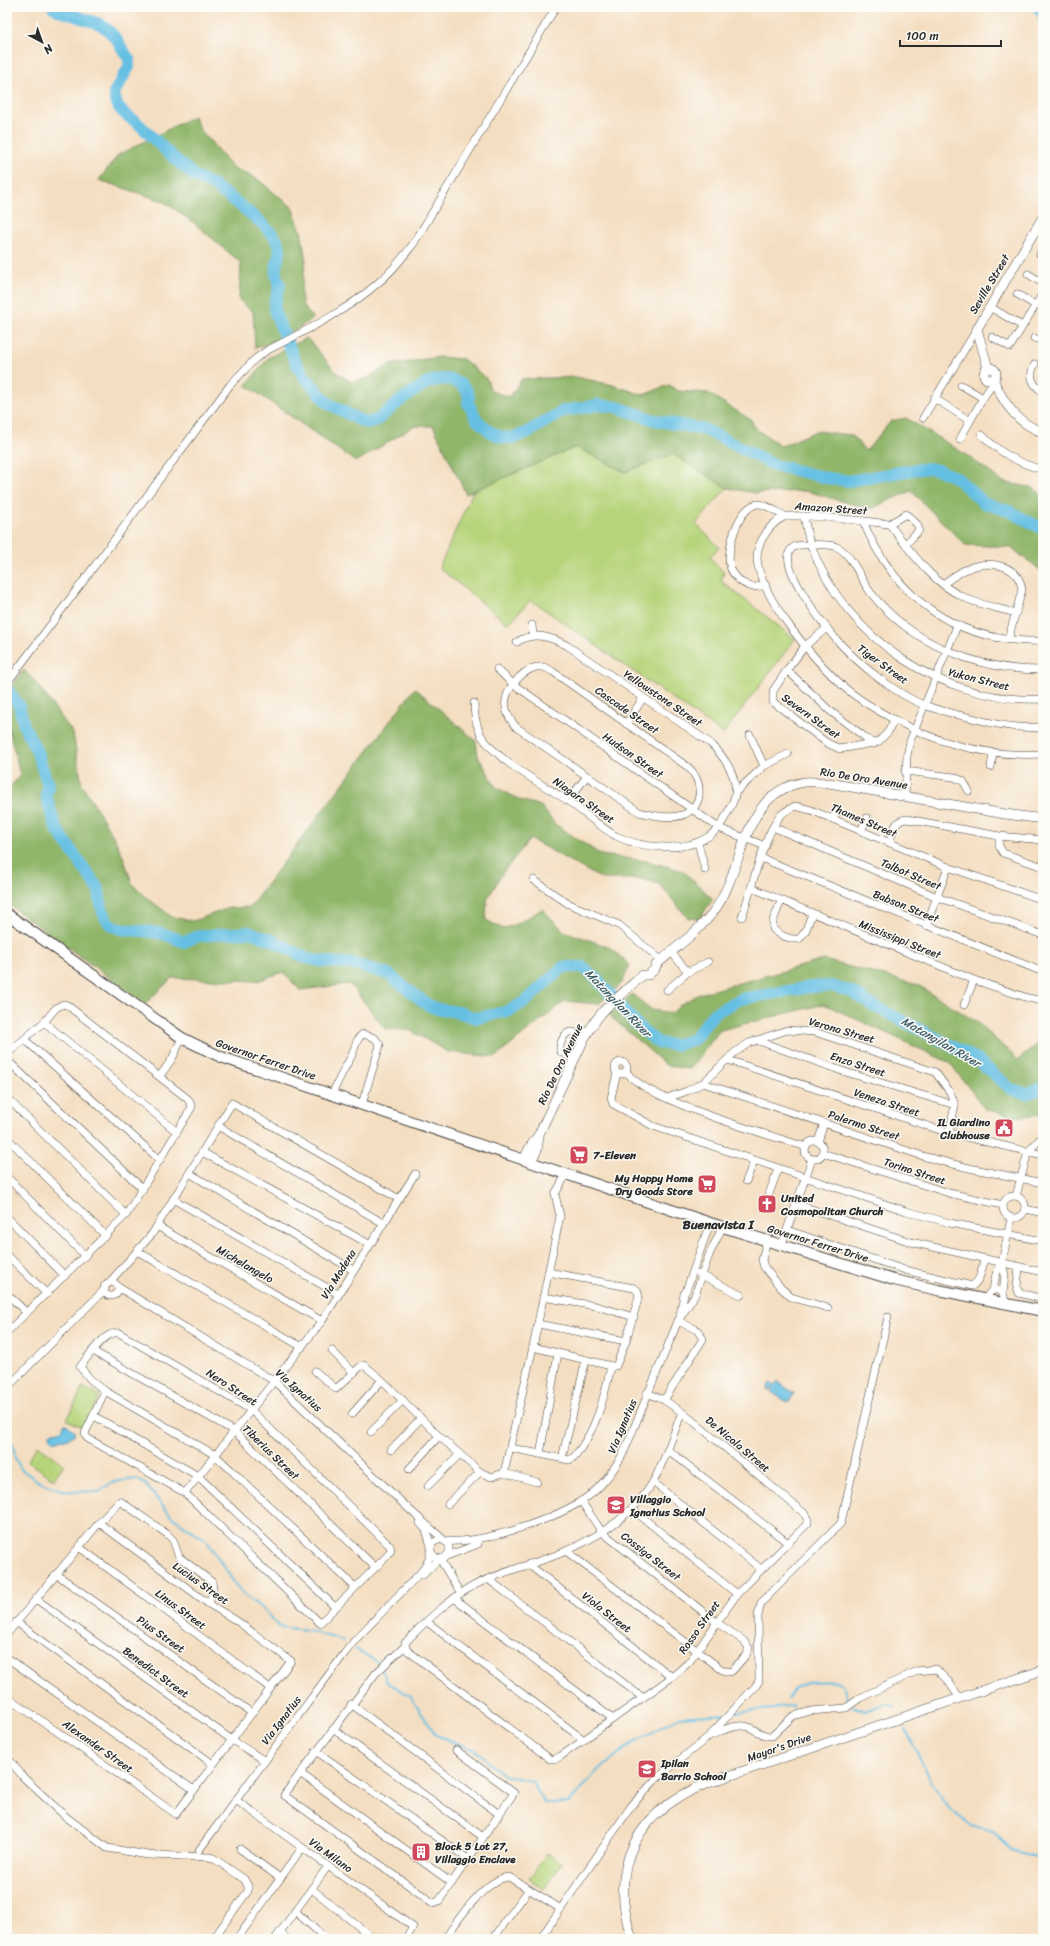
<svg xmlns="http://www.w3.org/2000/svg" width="1050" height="1946" viewBox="0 0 1050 1946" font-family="Sriracha,sans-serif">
	<rect width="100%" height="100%" fill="#fdfcf7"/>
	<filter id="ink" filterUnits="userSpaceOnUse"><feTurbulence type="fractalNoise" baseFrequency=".025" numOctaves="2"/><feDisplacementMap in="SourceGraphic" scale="8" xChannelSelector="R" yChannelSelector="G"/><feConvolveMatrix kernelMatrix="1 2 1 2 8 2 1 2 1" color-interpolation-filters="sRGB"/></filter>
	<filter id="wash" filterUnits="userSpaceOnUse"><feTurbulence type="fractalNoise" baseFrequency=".012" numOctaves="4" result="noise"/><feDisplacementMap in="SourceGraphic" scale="16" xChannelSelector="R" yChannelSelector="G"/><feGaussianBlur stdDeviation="0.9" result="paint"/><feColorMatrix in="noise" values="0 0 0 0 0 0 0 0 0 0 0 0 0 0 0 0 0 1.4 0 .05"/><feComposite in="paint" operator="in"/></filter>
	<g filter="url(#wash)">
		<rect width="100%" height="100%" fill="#f4dec1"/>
		<g fill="#b6d47a" stroke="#708052">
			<path d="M576,447L625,472L673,454L727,488L696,524L719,547L710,557L724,573L721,581L795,639L723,734L531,600L508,624L439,568L473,491Z"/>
			<path d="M83,1387L100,1395L84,1428L67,1420Z"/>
			<path d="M38,1445L64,1464L54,1479L27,1461Z"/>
			<path d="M547,1853L562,1863L544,1889L529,1879Z"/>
		</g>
		<g fill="#90b66a" stroke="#5e704a">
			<path d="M194,116L199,128L232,167L257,179L292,207L301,231L306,261L301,293L303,306L313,318C296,331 275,343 255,348L253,312L239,300L241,263L194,223L163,201L99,180L118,155Z"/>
			<path d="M307,338L335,371L351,382L366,379L390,365L439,357L463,359L487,379L491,391L509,397L522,379L576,377L613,385L643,395L669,385L678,391L708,393L751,420L756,429L782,446L816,431L851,435L866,451L891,421L906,418L968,456L1003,482L1034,488L1043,496V572L1010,547L965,545L911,491L870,509L806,491L756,493L727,488L673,454L625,472L576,447L466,494L433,426H414L356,462L246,385L269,357Z"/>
			<path d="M24,670L37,684L73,733L82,784L113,836L123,856L132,883L147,898L172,917L193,921L229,908L250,907L415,688L476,741L478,756L496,787L520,800L541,806L555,824L601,855L647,861L683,871L713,899L699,919L688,918L659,884L642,879H602L530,839L503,872L487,900L486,920L503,929L519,923L542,909L564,931L609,947L630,965L622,983L599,1004L565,1001L496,1057L448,1052L409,1030L385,1029L350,984L300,990L283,972L258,981L172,978L145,1004L7,903V791L20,775L7,721V693Z"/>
			<path d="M824,960L918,985L978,1023L1018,1060L1043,1040V1114L1015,1117L985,1109L950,1063L824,1004L720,1030L690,1069L667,1066L609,1015L632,994L652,1010L672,1013L680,1005L699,994Z"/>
		</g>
		<g fill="#65bfe3" stroke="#487587">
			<path d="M778,1382L794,1393L789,1403L771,1392L773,1389L771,1388L769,1391L767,1389L770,1383L775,1386Z"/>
			<path d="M64,1424H67L74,1431V1435L66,1440L62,1439L54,1441L50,1438V1433L62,1430Z"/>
		</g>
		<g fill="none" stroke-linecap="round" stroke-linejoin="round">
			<g stroke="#65bfe3" stroke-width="2">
				<path d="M7,1435L14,1448L15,1458L21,1469L36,1480L46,1485L66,1491L99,1492L112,1482L136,1479L145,1484L172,1517L207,1541L237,1587L245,1596L266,1611L272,1620L278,1626L288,1628L308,1630L343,1641"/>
				<path d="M355,1649L378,1662L380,1666"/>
				<path d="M382,1670L387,1682L410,1696L436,1735L475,1750L503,1775L532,1781L544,1803H569L598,1770L634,1742L679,1717L726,1714"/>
				<path d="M787,1699L795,1688L809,1682L837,1681L843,1686L849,1703"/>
				<path d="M852,1706L865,1711L888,1703L895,1707"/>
				<path d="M734,1712L774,1709L777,1707L793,1706V1708"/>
				<path d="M906,1730L931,1781L947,1806L967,1824L993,1831L1011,1851L1043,1860"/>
			</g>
			<g stroke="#65bfe3" stroke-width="12">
				<path d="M53,7L60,11L100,24L108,30L116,39L129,59V67L114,93C118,117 130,114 144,129C159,144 174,159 190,172C197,179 206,181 214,186C228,196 274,229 279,245C283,255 273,265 276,274C276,278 279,282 280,285L274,305L275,313L296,363L304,376L328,403L361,421L368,423L377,420L401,400L428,382L443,379L453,380L462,385L467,391L469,397L468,403L477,420L492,433L503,438H512L526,433L563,411L598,405L617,407L654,420L706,430L774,465L827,478L849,481L912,470L929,468L938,470L957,478L984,503L1009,511L1043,529"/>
				<path d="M1038,7L1043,14"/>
				<path d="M7,689L19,705L24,726L37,752L48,785L46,796L56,828L99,890C103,940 122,926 158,933C167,934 176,939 184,942L198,936L249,932L272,940L306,958L319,961L354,964L388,974L428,1005L437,1009L458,1012L476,1018L509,1011L526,1001L563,967H583L596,978L636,1024L658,1043L676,1045L694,1039L714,1013L741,999L811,987L831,986L850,991L874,1006L975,1058L1011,1089L1026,1094L1043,1088"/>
			</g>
		</g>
	</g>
	<g filter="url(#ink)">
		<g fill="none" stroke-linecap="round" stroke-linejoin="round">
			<g stroke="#494642" stroke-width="8">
				<g id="minor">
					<path d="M1040,254L1043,256"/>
					<path d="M1028,274L1043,283"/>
					<path d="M1017,294L1035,305"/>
					<path d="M990,307L1022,326"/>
					<path d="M992,337L1010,347L1043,293"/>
					<path d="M1034,338L1043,341"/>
					<path d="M1035,364C1028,375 1032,385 1043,392"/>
					<path d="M961,385L983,398"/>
					<path d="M934,398L970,421"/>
					<path d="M923,418L977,329"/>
					<path d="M982,435C1000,453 1018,463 1043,470"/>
					<path d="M960,439L983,398L994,382"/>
					<path d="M804,516C806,526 807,536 811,545C845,639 944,704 1043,699"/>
					<path d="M863,521C895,599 958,644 1043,641"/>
					<path d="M889,524L906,514L917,524L919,530L906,544"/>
					<path d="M943,584C950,579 958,573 967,569C988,560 1019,563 1022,590L1008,640"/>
					<path d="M766,585C755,588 750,588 740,581C736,577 731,572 730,566C726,549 738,508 757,504C765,503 778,513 785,516"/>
					<path d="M1016,613C998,608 979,605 963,597C931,582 911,551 889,524C871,522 797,512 784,517C777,520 770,527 766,533C761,540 757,549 757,558C759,597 816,662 844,687C859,700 878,711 895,720C941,745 991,757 1043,754"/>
					<path d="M532,625L533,635"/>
					<path d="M827,628L805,646L787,670L773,691V702L827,743L840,749L878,742L888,732L894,720"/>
					<path d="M536,667H544L552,671L688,767C702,780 705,804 685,814C672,820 652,815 639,812L516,727C502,711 502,697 515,682C521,674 527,670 536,667Z"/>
					<path d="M497,669L513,684L719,828L765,846"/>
					<path d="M787,670L829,710L874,744"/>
					<path d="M1043,670C979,671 911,644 871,593C860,579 853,555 837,547C827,543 812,545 802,545C761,547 825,626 835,638C856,662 896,695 927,706C943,712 960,715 976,719C997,725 1021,729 1043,727"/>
					<path d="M7,683L230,385L255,359L266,351C305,331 347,311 379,282C393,271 403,257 414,243L556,7"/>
					<path d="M474,703C474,714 476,725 481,735C497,761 539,782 565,799C582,810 598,826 616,836C645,850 696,854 718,828C724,821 728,812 732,804C743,783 725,757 710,743L568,646C551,637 535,631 517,642"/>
					<path d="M626,724L643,698"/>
					<path d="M750,735L764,766"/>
					<path d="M991,767L993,753"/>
					<path d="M905,771L954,777L963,781L969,791"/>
					<path d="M736,792L764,766L788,754"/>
					<path d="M905,796L907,756L910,741L957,626"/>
					<path d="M568,801L587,776"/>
					<path d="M833,819L837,809"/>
					<path d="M773,827L937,897L1043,935"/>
					<path d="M861,831L867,818"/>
					<path d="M999,836V846L1003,853L1043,867"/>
					<path d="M698,843L705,870"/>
					<path d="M890,843C892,832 894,820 907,819L999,836L1043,840"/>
					<path d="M761,858L1043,972"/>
					<path d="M534,880L567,903L619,925L661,960"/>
					<path d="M752,888L974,980L1028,998L1043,1001"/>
					<path d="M781,901L773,921V929C779,935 790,940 799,939L805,932L812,914"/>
					<path d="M742,917C752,889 762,839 780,816C784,811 790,809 795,806L811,810L948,867L1043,900"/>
					<path d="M926,926L948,867"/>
					<path d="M671,952L688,972"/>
					<path d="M667,990L688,972L708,962"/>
					<path d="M964,1005L974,980"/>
					<path d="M44,1022L177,1132"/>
					<path d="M24,1039L160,1160"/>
					<path d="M756,1040L842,1071L955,1105"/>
					<path d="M7,1054L44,1022L56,1008L63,1004L67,1005L188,1099L192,1107L126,1215L7,1332"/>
					<path d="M7,1060L143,1189"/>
					<path d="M574,1060L560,1051C559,1045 563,1034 570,1032C574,1031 581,1036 585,1037"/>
					<path d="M728,1060L949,1133L1043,1155"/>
					<circle cx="621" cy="1068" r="6"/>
					<path d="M626,1071C643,1100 770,1135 806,1147"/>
					<path d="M617,1073L611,1098L613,1104L653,1126L906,1211L950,1223L1043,1241"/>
					<path d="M160,1076L172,1059L182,1038"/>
					<path d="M703,1083L926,1157L969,1168L1043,1183"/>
					<path d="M332,1094C338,1081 344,1069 351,1057C355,1050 355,1039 363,1034L375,1038L380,1045L362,1104"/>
					<path d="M7,1098L126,1215"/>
					<path d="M667,1098L687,1091L703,1083L734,1053L749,1043L787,1030L815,1032L935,1072L950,1092L955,1105L949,1133"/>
					<path d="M218,1126L383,1223"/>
					<path d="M7,1138L106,1236"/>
					<circle cx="814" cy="1150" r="9"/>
					<path d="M818,1142L824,1123"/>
					<path d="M202,1152L369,1244"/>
					<path d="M823,1153L949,1193L1003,1205"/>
					<path d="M189,1173L353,1270"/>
					<path d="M7,1177L85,1256"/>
					<path d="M746,1181L754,1161"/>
					<path d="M769,1194L778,1169"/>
					<circle cx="1014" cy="1207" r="11"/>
					<path d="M1016,1196L1028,1152L1043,1136"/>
					<path d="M173,1199L338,1294"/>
					<path d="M796,1204L911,1242L1043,1272"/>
					<path d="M1025,1209L1043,1213"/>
					<path d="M7,1217L65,1276"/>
					<path d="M157,1226L322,1321"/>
					<path d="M787,1230L905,1270L972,1286C981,1280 982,1269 984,1259"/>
					<path d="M767,1239L762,1260L764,1267L781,1288L791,1297L828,1308"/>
					<path d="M782,1244L812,1159"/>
					<path d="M137,1251L302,1347"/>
					<path d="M7,1255L47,1294"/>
					<path d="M1002,1263L1005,1275L1003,1293"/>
					<path d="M1019,1267L1017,1287L1019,1293L1043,1299"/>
					<path d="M699,1274L741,1295"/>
					<circle cx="111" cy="1289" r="7"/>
					<path d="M108,1284L152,1234L232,1103L399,1199"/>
					<path d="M118,1287L274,1381L410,1510L444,1540"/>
					<path d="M993,1290L996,1274L1002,1263L1011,1218"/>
					<path d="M686,1291L710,1223"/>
					<path d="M7,1294L27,1313"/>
					<path d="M695,1295L709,1255L723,1226"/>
					<path d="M543,1297L596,1306L634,1317"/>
					<path d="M986,1300C990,1284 1007,1288 1004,1303"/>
					<path d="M680,1315L684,1294"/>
					<path d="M538,1324L626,1341"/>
					<path d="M533,1347L611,1366H616L626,1341L639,1296L637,1290L634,1288L548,1272"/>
					<path d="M93,1351L234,1431L375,1567"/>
					<path d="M332,1351L354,1373"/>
					<path d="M315,1371L336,1389L360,1367L364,1365L382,1380L439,1436L480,1472L491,1477L504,1473L533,1347L560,1216L555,1194L567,1173"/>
					<path d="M7,1388L105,1289"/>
					<path d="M105,1391L86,1431L85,1434L87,1438L185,1493L320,1623L387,1556L391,1550L390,1546L251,1410L119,1333C105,1330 88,1357 80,1367L90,1379L105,1391L215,1455L355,1587"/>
					<path d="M647,1393L664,1400L682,1412L804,1513L808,1520V1523L737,1594L697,1651L689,1662L672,1677L561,1756L555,1759H550L408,1651L406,1649L405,1643C423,1623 452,1597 475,1585C504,1570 537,1564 566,1551C600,1536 634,1514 653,1482C665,1460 673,1435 682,1412"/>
					<path d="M664,1400L703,1339L697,1330L678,1321"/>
					<path d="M352,1414L382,1380"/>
					<path d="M94,1416L198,1476L335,1607"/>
					<path d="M371,1432L403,1400"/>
					<path d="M511,1448L569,1460L574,1457C596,1431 604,1399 611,1366"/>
					<path d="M391,1450L421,1418"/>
					<path d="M668,1450L788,1543"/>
					<path d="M540,1454L558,1353"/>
					<path d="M562,1458L586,1360"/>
					<path d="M409,1469L439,1436"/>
					<path d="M504,1473L537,1482"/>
					<path d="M653,1482L761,1569"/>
					<path d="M428,1486L460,1454"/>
					<path d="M185,1493L322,1321L415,1174"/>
					<path d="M448,1504L480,1472"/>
					<path d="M632,1509L737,1594"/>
					<path d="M420,1523L426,1530L431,1546"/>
					<path d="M447,1541C485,1544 569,1516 597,1489C608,1478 617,1465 624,1452L678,1321L693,1298"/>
					<path d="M79,1547L270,1688"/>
					<path d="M566,1551L721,1669L728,1672L732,1671L746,1655L749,1648L744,1641L716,1622L602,1532L581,1501"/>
					<path d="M447,1556L478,1544"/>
					<path d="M440,1559L460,1593"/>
					<path d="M528,1564L672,1677"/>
					<path d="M56,1574L252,1713"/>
					<path d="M423,1575L439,1559"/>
					<path d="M488,1579L643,1698"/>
					<path d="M454,1598L613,1719"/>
					<path d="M36,1599L232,1740L265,1761"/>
					<path d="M16,1622L213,1764"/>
					<path d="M427,1622L584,1740"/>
					<path d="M7,1634L99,1523L120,1501L167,1534L173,1540L179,1557L212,1582L213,1590L209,1604"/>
					<path d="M405,1646L376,1673L284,1795L433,1903L439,1901L514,1793L456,1750"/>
					<path d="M7,1658L194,1790"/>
					<path d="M7,1697L176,1814L291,1661L237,1621L209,1604L99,1523"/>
					<path d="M351,1704L499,1814"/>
					<path d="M333,1729L483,1837"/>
					<path d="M712,1735C722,1730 737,1723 749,1727C756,1730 764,1737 772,1736L793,1716L811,1711L846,1708L860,1698L917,1671L936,1669L948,1681L960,1698"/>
					<path d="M316,1751L468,1859"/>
					<path d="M7,1757L24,1778L65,1816L107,1848L148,1855L209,1857L213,1858L244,1879L248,1886V1891L213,1939"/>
					<path d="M300,1773L452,1883"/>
					<path d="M236,1800L413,1927L406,1939"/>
					<path d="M240,1849L280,1878"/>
					<path d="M199,1850L344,1654L355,1640L421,1572L429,1559L432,1543L441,1539L449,1544V1553L444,1558H436L431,1552"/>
					<path d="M312,1889L374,1939"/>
					<path d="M295,1911L326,1939"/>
					<path d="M280,1932L287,1939"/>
					<path d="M237,1939L302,1848"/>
					<path d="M275,1939L328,1866"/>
					<path d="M445,1939C456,1922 486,1878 509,1877L561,1909"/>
					<path d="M493,1939L529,1889"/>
					<path d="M540,1939L632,1805L656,1779L708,1737L755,1687L759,1681L758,1616L761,1603L841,1523L888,1317"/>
				</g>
			</g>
			<g stroke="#494642" stroke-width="10">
				<g id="tertiary">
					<path d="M988,368L977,329L1043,217"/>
					<circle cx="990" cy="374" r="6"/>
					<path d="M993,379C1003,402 1017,424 1043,432"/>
					<path d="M524,1159L530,1147L539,1134L585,1037L596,1020L604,1010L627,989L643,975H648L655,969L656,965C676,947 701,930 716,908C745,866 742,791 805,782C812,781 822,783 829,783L1005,814L1043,819"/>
					<path d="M531,1161L537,1150L539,1136"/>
					<path d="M632,1939C607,1864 638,1809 711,1782L1043,1670"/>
				</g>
			</g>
			<g stroke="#494642" stroke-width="12">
				<path id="secondary" d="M7,914L182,1038L221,1057L710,1223L894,1280L938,1290L1043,1311"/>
			</g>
			<use href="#minor" stroke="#fff" stroke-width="7"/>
			<use href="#tertiary" stroke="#fff" stroke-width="9"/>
			<use href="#secondary" stroke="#fff" stroke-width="10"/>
		</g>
	</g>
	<defs>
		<g id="civic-square" transform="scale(1)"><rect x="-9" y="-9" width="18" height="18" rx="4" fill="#d1495b" stroke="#fdfcf7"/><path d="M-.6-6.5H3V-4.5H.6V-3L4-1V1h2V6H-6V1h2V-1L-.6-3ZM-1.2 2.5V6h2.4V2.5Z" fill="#fff"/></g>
		<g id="supermarket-square" transform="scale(1)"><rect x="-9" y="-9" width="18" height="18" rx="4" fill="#d1495b" stroke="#fdfcf7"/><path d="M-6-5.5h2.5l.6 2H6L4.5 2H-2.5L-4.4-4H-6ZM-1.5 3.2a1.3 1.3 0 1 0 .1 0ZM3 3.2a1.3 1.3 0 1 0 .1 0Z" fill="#fff"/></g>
		<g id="church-square" transform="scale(1)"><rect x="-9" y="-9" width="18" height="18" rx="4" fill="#d1495b" stroke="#fdfcf7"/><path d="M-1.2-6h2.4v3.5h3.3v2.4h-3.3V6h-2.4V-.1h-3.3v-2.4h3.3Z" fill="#fff"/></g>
		<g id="school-square" transform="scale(1)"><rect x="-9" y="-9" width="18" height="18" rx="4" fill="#d1495b" stroke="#fdfcf7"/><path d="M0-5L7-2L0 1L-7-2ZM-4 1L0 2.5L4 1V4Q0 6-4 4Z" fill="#fff"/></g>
		<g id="building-square" transform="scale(1)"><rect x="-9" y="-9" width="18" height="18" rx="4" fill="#d1495b" stroke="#fdfcf7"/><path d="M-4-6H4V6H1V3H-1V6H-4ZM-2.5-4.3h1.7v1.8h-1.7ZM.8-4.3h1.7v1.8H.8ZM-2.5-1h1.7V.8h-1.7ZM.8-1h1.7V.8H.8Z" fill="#fff"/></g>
	</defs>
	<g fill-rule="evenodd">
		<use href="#civic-square" x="1004" y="1128"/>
		<use href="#supermarket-square" x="579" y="1155"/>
		<use href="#supermarket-square" x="707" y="1184"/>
		<use href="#church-square" x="767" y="1204"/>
		<use href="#school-square" x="616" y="1505"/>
		<use href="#school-square" x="647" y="1769"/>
		<use href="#building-square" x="421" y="1852"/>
	</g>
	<g text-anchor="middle" stroke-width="3" stroke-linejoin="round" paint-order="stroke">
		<g font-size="11" fill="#2b2b2b" stroke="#fdfcf7">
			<text transform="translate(989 284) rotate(-59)" y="4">Seville Street</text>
			<text transform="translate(831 508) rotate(4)" y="4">Amazon Street</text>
			<text transform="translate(883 664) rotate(36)" y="4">Tiger Street</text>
			<text transform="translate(979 679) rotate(14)" y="4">Yukon Street</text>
			<text transform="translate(663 698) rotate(34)" y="4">Yellowstone Street</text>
			<text transform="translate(627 710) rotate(35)" y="4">Cascade Street</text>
			<text transform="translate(811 716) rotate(36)" y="4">Severn Street</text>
			<text transform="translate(633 755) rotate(35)" y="4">Hudson Street</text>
			<text transform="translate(864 778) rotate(9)" y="4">Rio De Oro Avenue</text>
			<text transform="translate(584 800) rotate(35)" y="4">Niagara Street</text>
			<text transform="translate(864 820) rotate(23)" y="4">Thames Street</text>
			<text transform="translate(911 874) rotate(23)" y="4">Talbot Street</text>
			<text transform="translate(906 906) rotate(22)" y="4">Babson Street</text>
			<text transform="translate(900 939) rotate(22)" y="4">Mississippi Street</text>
			<text transform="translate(842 1030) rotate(16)" y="4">Verona Street</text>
			<text transform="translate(266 1059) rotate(19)" y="4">Governor Ferrer Drive</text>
			<text transform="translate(560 1064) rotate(-64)" y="4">Rio De Oro Avenue</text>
			<text transform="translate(858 1064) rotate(18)" y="4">Enzo Street</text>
			<text transform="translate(887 1102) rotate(18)" y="4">Veneza Street</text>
			<text transform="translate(864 1125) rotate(18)" y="4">Palermo Street</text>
			<text transform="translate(915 1171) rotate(18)" y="4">Torino Street</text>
			<text transform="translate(818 1243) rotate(17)" y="4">Governor Ferrer Drive</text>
			<text transform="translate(245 1264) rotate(30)" y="4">Michelangelo</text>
			<text transform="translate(338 1274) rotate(-58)" y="4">Via Modena</text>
			<text transform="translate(232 1387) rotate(33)" y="4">Nero Street</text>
			<text transform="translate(299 1390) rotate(42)" y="4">Via Ignatius</text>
			<text transform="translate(622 1426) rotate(-67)" y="4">Via Ignatius</text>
			<text transform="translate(738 1444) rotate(40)" y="4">De Nicola Street</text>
			<text transform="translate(271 1452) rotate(44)" y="4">Tiberius Street</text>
			<text transform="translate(651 1556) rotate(38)" y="4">Cossiga Street</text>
			<text transform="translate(201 1583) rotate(35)" y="4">Lucius Street</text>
			<text transform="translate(181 1609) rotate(36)" y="4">Linus Street</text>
			<text transform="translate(607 1612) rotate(38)" y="4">Viola Street</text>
			<text transform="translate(699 1627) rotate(-55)" y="4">Rosso Street</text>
			<text transform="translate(161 1634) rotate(35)" y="4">Pius Street</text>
			<text transform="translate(156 1672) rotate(36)" y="4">Benedict Street</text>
			<text transform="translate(281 1720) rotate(-53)" y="4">Via Ignatius</text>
			<text transform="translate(98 1746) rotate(35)" y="4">Alexander Street</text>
			<text transform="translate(779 1747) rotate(-19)" y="4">Mayor's Drive</text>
			<text transform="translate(331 1855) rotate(36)" y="4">Via Milano</text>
		</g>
		<g font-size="11" font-weight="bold" fill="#2b2b2b" stroke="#fdfcf7" text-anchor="start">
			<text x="990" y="1126" text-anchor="end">IL Giardino<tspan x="990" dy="13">Clubhouse</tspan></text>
			<text x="593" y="1159">7-Eleven</text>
			<text x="693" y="1182" text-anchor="end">My Happy Home<tspan x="693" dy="13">Dry Goods Store</tspan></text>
			<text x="781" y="1202">United<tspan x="781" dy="13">Cosmopolitan Church</tspan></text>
			<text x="630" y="1503">Villaggio<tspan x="630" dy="13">Ignatius School</tspan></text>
			<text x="661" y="1767">Ipilan<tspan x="661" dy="13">Barrio School</tspan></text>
			<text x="435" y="1850">Block 5 Lot 27,<tspan x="435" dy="13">Villaggio Enclave</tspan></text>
		</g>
		<g font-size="12" font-style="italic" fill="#3f5f6b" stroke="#fdfcf7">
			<text transform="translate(618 1003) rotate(46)" y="4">Matangilan River</text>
			<text transform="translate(941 1042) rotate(30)" y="4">Matangilan River</text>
		</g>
		<g font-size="13" font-weight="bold" fill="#2b2b2b" stroke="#fdfcf7">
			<text x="718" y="1229">Buenavista I</text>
		</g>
	</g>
	<rect width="1050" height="1946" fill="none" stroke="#fdfcf7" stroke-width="24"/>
	<g transform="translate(42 42) rotate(139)" stroke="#fdfcf7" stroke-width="3" paint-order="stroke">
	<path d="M0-3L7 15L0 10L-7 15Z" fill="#2b2b2b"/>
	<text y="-6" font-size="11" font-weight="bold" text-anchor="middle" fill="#2b2b2b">N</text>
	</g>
	<path d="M900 40v6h101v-6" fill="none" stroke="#2b2b2b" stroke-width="2"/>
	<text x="906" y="40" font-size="12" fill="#2b2b2b" stroke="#fdfcf7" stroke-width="3" paint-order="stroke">100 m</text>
</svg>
